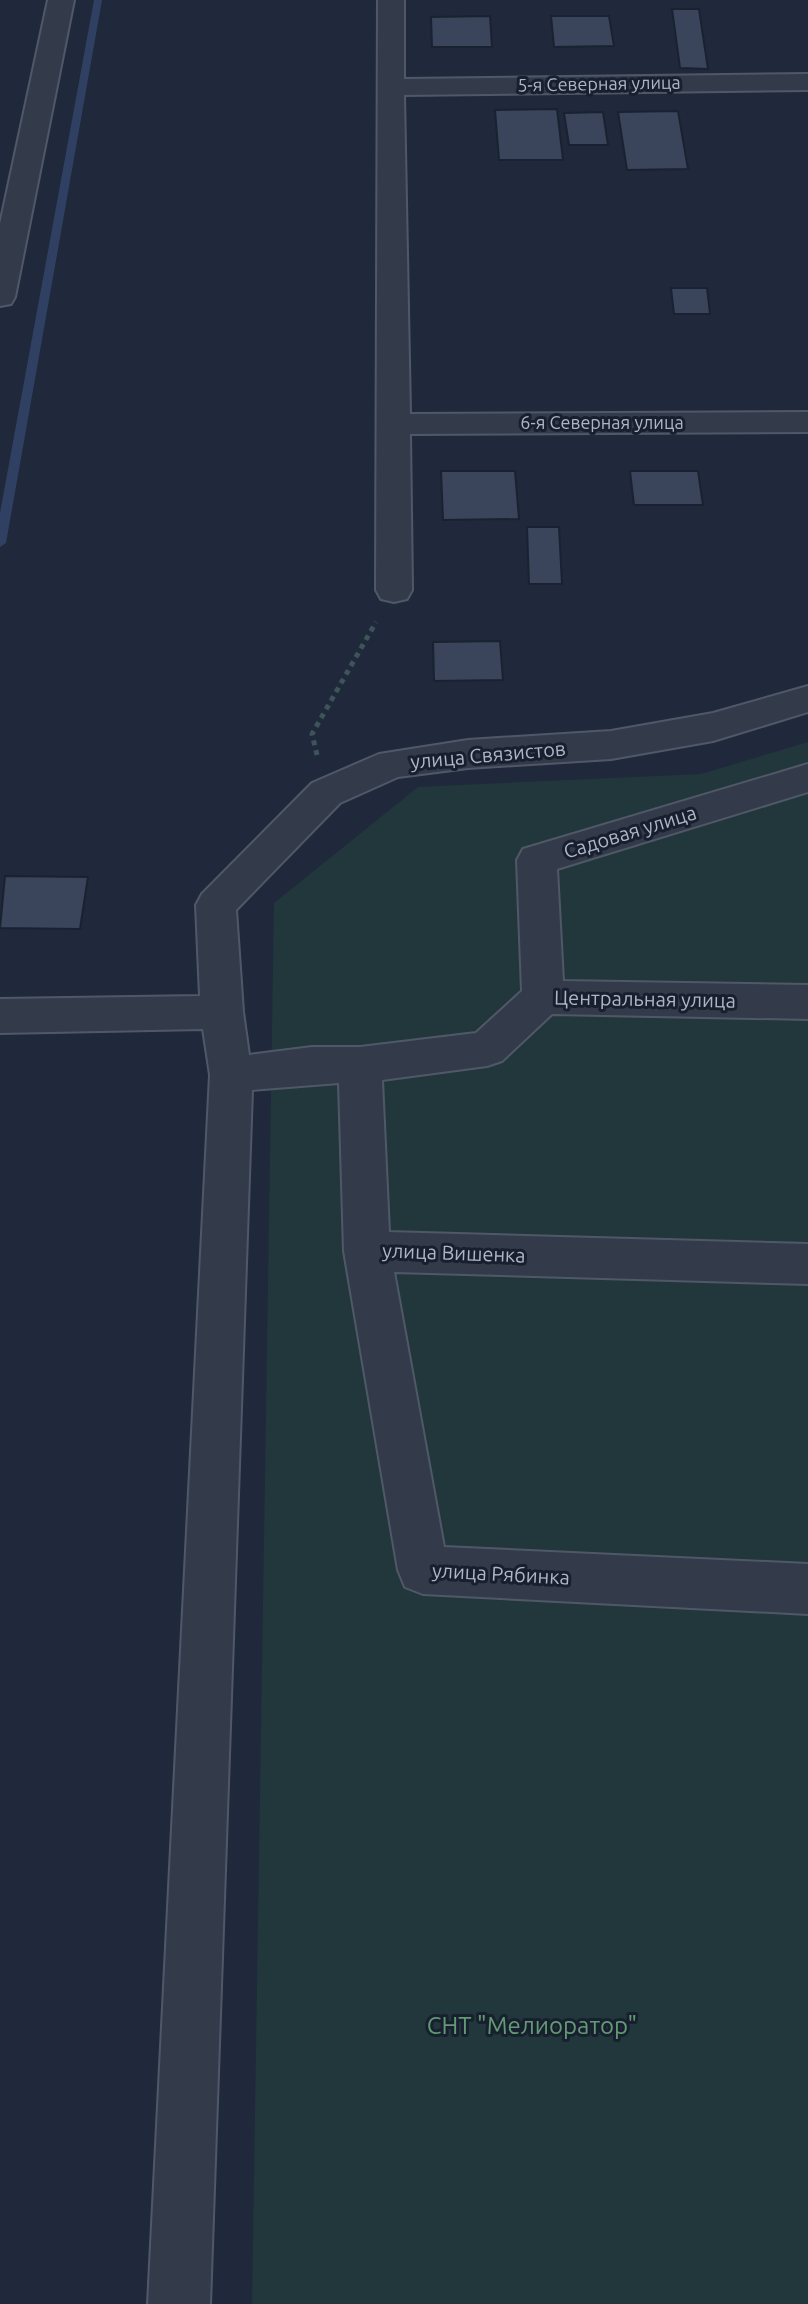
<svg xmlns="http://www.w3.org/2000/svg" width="808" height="2304" viewBox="0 0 808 2304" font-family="Ubuntu,sans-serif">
	<rect width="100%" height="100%" fill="#1f293b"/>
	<path fill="#21373c" d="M808,742V2304H252L274,903L418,787L701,774Z"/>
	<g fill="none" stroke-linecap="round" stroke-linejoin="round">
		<path fill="#2f4062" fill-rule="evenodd" d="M94,0H102L6,543L0,547V513Z"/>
	</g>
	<g fill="#3a455b" stroke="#1a2231" stroke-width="2">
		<path d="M672,9H699L708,69L680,68Z"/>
		<path d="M490,16L492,47H432L431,17Z"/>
		<path d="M551,16H609L614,46L554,47Z"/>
		<path d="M557,109L563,160H499L495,110Z"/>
		<path d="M678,111L688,169L627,170L618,112Z"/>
		<path d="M603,112L608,145H569L564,113Z"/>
		<path d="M671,288H707L710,314H674Z"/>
		<path d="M441,471H515L519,519L443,520Z"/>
		<path d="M630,471H698L703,505H634Z"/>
		<path d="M527,527H559L562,584H529Z"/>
		<path d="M500,641L503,680L434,681L433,642Z"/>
		<path d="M5,876L88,877L80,929L0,928Z"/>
	</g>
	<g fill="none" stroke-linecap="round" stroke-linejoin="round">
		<g stroke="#505868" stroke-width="4">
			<g id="minor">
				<path d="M48,0H74L15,297L11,304L0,306V224Z"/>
				<path d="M378,0H404V79L808,74V90L404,95L410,414L808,412V432L410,434L412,590L407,599L394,602L381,599L376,590Z"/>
				<path d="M808,686V712L713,741L611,759L468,768L398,777L340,803L236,910L243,1012L249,1055L312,1047H360L476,1033L522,991L517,860L523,849L808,764V792L557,869L563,981L808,985V1019L552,1014L502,1061L487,1066L382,1080L389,1232L808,1244V1284L394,1272L444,1547L808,1564V1614L423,1594L405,1587L398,1570L344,1251L339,1083L252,1090L210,2304H148L210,1075L203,1029L0,1033V999L200,996L196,905L202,894L312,783L379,754L468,740L611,731L713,713Z"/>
			</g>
		</g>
		<path stroke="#3e5459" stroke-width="5" stroke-dasharray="5 5" stroke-linecap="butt" d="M317,755L312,734L376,622"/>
		<use href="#minor" fill="#333b4b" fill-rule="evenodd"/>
	</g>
	<g text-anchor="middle" stroke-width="6" stroke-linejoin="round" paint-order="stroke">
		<g font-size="18" fill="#adb5c7" stroke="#18202f">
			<text transform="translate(599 84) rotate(-1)" y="6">5-я Северная улица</text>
			<text x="602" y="429">6-я Северная улица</text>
		</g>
		<g font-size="20" fill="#adb5c7" stroke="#18202f">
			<text transform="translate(488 755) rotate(-5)" y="7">улица Связистов</text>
			<text transform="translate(630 832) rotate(-17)" y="7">Садовая улица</text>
			<text transform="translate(645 999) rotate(1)" y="7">Центральная улица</text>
			<text transform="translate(454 1253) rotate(2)" y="7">улица Вишенка</text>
			<text transform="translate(501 1574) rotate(3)" y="7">улица Рябинка</text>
		</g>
		<g font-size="24" fill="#629a73" stroke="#18202f">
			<text x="532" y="2034">СНТ "Мелиоратор"</text>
		</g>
	</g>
</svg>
